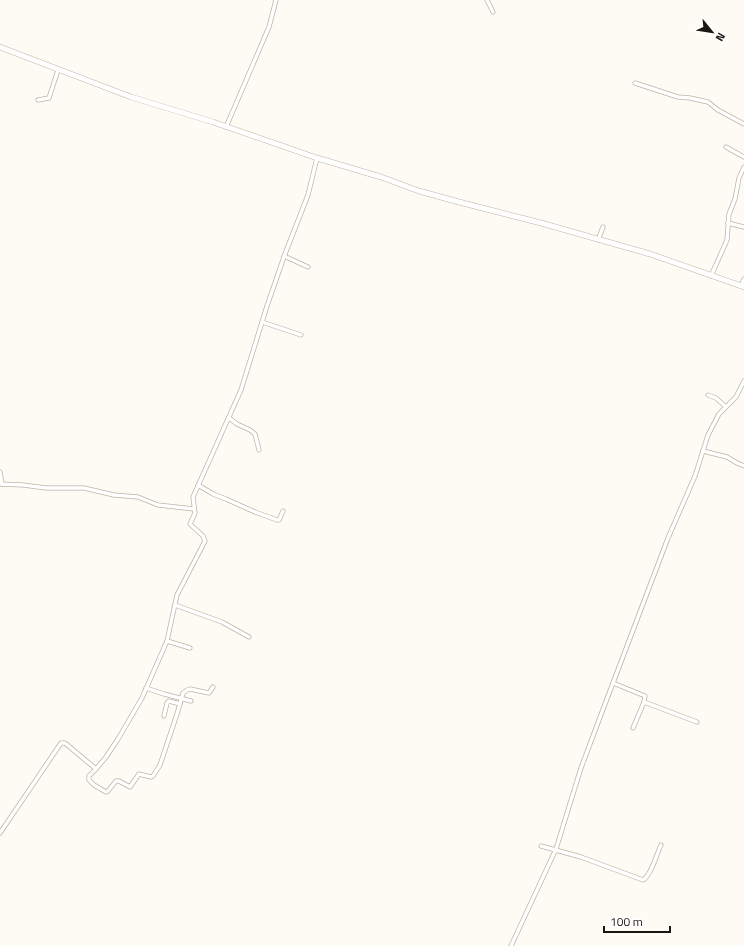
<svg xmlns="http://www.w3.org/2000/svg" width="744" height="946" viewBox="0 0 744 946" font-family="'Titillium Web',sans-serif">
	<rect width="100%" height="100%" fill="#fefbf5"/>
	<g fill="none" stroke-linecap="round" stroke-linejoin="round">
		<g stroke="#bcb4a7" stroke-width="5">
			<g id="minor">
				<path d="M487,0L493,12"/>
				<path d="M635,83L678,97L690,98L708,102L718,110L744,124"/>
				<path d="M38,100L49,98L58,70"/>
				<path d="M226,127L269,27L276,0"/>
				<path d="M726,147L744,157"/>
				<path d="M728,223L744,227"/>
				<path d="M598,240L603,227"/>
				<path d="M284,256L308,267"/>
				<path d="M711,276L727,240L729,214L735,199L739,178L744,167"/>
				<path d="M741,286L744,279"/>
				<path d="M262,322L301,335"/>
				<path d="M708,395L716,398L726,407"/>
				<path d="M229,418L237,424L250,430L255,434L259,450"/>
				<path d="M703,451L727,457L737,463L744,466"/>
				<path d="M0,472L2,484"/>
				<path d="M0,484L23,485L46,488H84L114,495L138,497L158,505L194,509"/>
				<path d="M198,485L213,494L226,499L255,512L277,520H279L283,511"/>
				<path d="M175,605L222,622L249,637"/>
				<path d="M167,641L190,648"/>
				<path d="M613,683L645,696L644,702L697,722"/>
				<path d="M146,688L164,694L191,701"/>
				<path d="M164,716L167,703L169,701L180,704"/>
				<path d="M633,728L644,702"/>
				<path d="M96,769L89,776V780L94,785L106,792L108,791L116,781H119L130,787L139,774L151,777L153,776L160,765L177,714L183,693L187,690L190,689L209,693L213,687"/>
				<path d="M0,833L61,743H65L96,769L106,757L118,739L142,698L167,641L177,595L205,541L203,536L190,524L195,513L193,497L241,390L267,306L285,254L308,195L317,158"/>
				<path d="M541,846L581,857L643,880C651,876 657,853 661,845"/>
				<path d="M511,946L556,849L581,768L602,712L668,538L695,476L708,435L719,414L736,397L744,381"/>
			</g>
		</g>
		<g stroke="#bcb4a7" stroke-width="6">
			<path id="secondary" d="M0,47L131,97L213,122L317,158L381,177L419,191L459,202L541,223L650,254L744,287"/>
		</g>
		<use href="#minor" stroke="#fff" stroke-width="3.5"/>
		<use href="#secondary" stroke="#fff" stroke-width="5"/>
	</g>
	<g transform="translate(712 32) rotate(120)" stroke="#ffffff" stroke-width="3" paint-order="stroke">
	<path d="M0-3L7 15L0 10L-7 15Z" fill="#1a1712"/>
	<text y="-6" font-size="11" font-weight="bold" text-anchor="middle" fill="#1a1712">N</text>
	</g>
	<path d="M604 926v6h66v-6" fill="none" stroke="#1a1712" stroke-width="2"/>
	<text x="610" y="926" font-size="12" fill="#1a1712" stroke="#ffffff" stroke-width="3" paint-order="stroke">100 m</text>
</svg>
